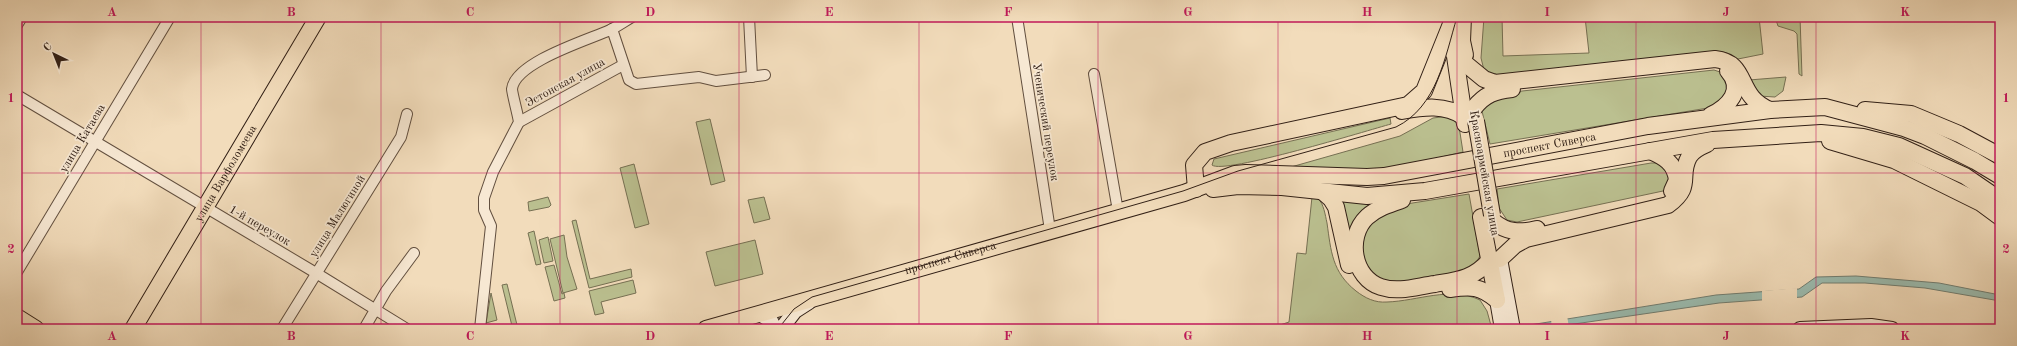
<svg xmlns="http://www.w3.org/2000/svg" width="2017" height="346" viewBox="0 0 2017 346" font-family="'Old Standard TT',serif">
	<rect width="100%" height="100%" fill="#f2dcbb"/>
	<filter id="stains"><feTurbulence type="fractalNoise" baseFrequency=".005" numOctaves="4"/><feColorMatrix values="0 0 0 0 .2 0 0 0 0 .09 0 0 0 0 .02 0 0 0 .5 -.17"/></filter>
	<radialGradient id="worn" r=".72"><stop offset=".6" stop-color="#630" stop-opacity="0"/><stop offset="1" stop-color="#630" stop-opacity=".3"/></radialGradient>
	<g fill="#bbc090" stroke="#767053">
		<path d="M1484,17H1502L1503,56L1589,53L1585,17H1759L1763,54L1738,59L1727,53L1720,52L1497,76L1484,70L1481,58Z"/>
		<path d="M1775,17H1800L1802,76L1799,74L1797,34L1794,31L1778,26Z"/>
		<path d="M1714,70L1723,73L1731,83L1720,106L1490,144L1481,107L1495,94Z"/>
		<path d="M1786,77L1783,91L1775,97L1759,96L1749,80Z"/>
		<path d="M1449,116L1458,120L1463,152L1381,171L1291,167L1400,136L1433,118Z"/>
		<path d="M1390,118L1391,124C1369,130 1223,175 1212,165L1214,159Z"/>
		<path d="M710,119L725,181L711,185L696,122Z"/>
		<path d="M1651,163H1661L1671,176L1668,187L1663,191L1517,222L1507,220L1499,208L1497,189Z"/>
		<path d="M634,164L649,224L635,228L620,168Z"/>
		<path d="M1469,194L1480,256L1475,264L1468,270L1398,285L1385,283L1370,274L1359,248L1370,222L1400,205Z"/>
		<path d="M548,197L551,205L549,207L529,211L528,202Z"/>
		<path d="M764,197L770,219L754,223L748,200Z"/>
		<path d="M1312,197L1318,198C1324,205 1325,214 1327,223C1331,251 1332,272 1356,291C1365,298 1375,303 1387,302C1418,301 1450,286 1480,300L1487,311L1492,329H1268L1289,322L1297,253L1306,254Z"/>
		<path d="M1341,201H1376L1364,211L1348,230Z"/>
		<path d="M576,220L590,279L631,269L632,277L589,288L572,221Z"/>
		<path d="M534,231L541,264L536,265L528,233Z"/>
		<path d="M564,235L567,257L577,289L563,293L550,239Z"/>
		<path d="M548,237L553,261L544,263L539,240Z"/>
		<path d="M755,240L763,274L715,286L706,252Z"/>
		<path d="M554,265L562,294L564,293L565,298L554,301L545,267Z"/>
		<path d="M633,280L636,293L601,302L604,313L595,315L589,291Z"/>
		<path d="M507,284L517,325L512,326L502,285Z"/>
		<path d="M491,293L497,320L486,323L487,329H485Z"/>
	</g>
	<path fill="#9bbcb0" stroke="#717e72" d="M1856,276L1939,283L2000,295V301L1925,288L1865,283H1822L1802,297L1719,303L1540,329H1505L1716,295L1799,289L1816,277Z"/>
	<g fill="#f2dcbb">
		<path d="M1797,288V299L1762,302V291Z"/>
		<path d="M1567,316L1569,327L1552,329L1551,319Z"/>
	</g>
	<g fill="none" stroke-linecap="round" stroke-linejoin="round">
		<g stroke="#624f3f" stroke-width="12">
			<g id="street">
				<path d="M749,17L752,77"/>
				<path d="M1017,17L1050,230"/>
				<path d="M17,25L22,17"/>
				<path d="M612,29L629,80L636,84L699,77L716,81L765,75"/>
				<path d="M1094,74L1118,211"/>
				<path d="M17,95L316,273L407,329"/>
				<path d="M519,122L623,65"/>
				<path d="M17,272L170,17"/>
				<path d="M282,329L401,137L407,114"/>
				<path d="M364,329L386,291L414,253"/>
				<path d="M480,329L491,226L484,210V198L493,172L519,122C518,115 512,93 512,89C515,62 588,40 610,30C618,26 625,21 632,17"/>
			</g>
		</g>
		<g stroke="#322016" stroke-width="16">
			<g id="secondary">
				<path d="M1500,259L1513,329"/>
				<path d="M1497,300L1502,329"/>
				<path d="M760,314L771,321L775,329"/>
				<path d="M781,329L795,311L809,302"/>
				<path d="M1800,329L1871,326L1892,329"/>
			</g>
		</g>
		<g stroke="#322016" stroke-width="18">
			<g id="primary">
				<path d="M1463,17L1462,41L1465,55"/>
				<path d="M1451,29L1465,124"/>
				<path d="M1467,65L1484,79L1495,83L1715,59C1750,63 1735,96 1770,110"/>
				<path d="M1474,108C1485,94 1495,91 1512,89"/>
				<path d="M1865,110L1911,114L1959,134L2000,156"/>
				<path d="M1402,111C1424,107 1445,104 1464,117"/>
				<path d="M1711,115C1728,107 1745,90 1728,71"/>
				<path d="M1830,141L1894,160L1981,203L2000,217"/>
				<path d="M1650,151C1664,157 1675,163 1677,180L1672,191"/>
				<path d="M1196,189L1194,165L1205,152L1231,143L1408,105L1424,91L1451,24"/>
				<path d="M1213,189L1238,186L1282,187L1367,196L1425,191L1713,140L1821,133L1863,137L1899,146L1965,176L2000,200"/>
				<path d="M1323,192L1331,199L1336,207L1349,265"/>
				<path d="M1402,200C1390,204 1377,208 1367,217C1346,237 1353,278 1381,287C1399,293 1418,286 1435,284C1458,280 1473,279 1489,261"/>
				<path d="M1481,217L1497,300"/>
				<path d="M1493,221C1507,233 1520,233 1537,229"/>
				<path d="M1500,259L1515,245L1526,239L1668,205C1694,186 1678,177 1689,157C1693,150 1700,147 1707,144"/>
				<path d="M1450,289C1472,286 1480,286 1497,300"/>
				<path d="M17,317L36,329"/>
				<path id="s1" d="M133,329L318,17"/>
				<path id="s2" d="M706,329L1184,193L1235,174L1246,173L1367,177L1384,176L1648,126L1770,110L1825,107L1904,128L1925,136L1975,161L2000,176"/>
			</g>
		</g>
		<use href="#street" stroke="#f7e8d3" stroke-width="10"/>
		<use href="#secondary" stroke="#f7e8d3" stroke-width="14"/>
		<use href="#primary" stroke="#f2dcbb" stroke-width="16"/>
		<path stroke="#322016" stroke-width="1" id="s3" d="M778,329L794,309L812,297L1183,191L1238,171L1396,127C1437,107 1445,57 1457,17"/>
		<g stroke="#322016" stroke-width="18" stroke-linecap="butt">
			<path id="primary-bridge" d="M1476,121L1492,215"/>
		</g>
		<use href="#primary-bridge" stroke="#f2dcbb" stroke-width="16"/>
	</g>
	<path fill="none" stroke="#c2185b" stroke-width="1" stroke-opacity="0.55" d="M201,17V329M381,17V329M560,17V329M739,17V329M919,17V329M1098,17V329M1278,17V329M1457,17V329M1636,17V329M1816,17V329M17,173H2000"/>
	<g text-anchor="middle" stroke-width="3.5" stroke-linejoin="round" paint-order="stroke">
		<g font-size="12" fill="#322016" stroke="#f7e8d3">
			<text transform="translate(565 82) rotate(-29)" y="4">Эстонская улица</text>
			<text transform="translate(1046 122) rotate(81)" y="4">Ученический переулок</text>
			<text transform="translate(82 138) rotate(-59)" y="4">улица Катаева</text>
			<text dy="4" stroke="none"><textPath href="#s2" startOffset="869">проспект Сиверса</textPath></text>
			<text dy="4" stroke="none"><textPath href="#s1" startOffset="181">улица Варфоломеева</textPath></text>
			<text transform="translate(1485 173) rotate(80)" y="4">Красноармейская улица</text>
			<text transform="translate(337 216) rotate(-58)" y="4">улица Малюгиной</text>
			<text transform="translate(260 225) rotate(30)" y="4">1-й переулок</text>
			<text dy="4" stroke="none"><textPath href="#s3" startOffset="191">проспект Сиверса</textPath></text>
		</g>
	</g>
	<rect width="2017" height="346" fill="none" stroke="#f2dcbb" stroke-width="44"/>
	<g transform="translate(54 54) rotate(317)" stroke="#f7e8d3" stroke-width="3" paint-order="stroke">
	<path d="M0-3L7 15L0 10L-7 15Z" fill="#322016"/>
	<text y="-6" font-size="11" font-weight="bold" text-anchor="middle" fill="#322016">С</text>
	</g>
	<rect x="22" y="22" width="1973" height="302" fill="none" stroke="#c2185b" stroke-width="1.5"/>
	<g font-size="13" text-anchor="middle" font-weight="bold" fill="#c2185b">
		<text x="112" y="16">A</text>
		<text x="291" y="16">B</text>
		<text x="470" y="16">C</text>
		<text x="650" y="16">D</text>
		<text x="829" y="16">E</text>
		<text x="1008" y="16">F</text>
		<text x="1188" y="16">G</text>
		<text x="1367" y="16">H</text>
		<text x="1547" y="16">I</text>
		<text x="1726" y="16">J</text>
		<text x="1905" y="16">K</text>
		<text x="11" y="102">1</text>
		<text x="2006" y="102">1</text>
		<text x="11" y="253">2</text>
		<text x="2006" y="253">2</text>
		<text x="112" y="340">A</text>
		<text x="291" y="340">B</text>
		<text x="470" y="340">C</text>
		<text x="650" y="340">D</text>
		<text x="829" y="340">E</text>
		<text x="1008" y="340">F</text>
		<text x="1188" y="340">G</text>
		<text x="1367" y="340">H</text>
		<text x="1547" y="340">I</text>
		<text x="1726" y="340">J</text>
		<text x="1905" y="340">K</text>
	</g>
	<rect width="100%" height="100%" filter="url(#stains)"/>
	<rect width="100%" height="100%" fill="url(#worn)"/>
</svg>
